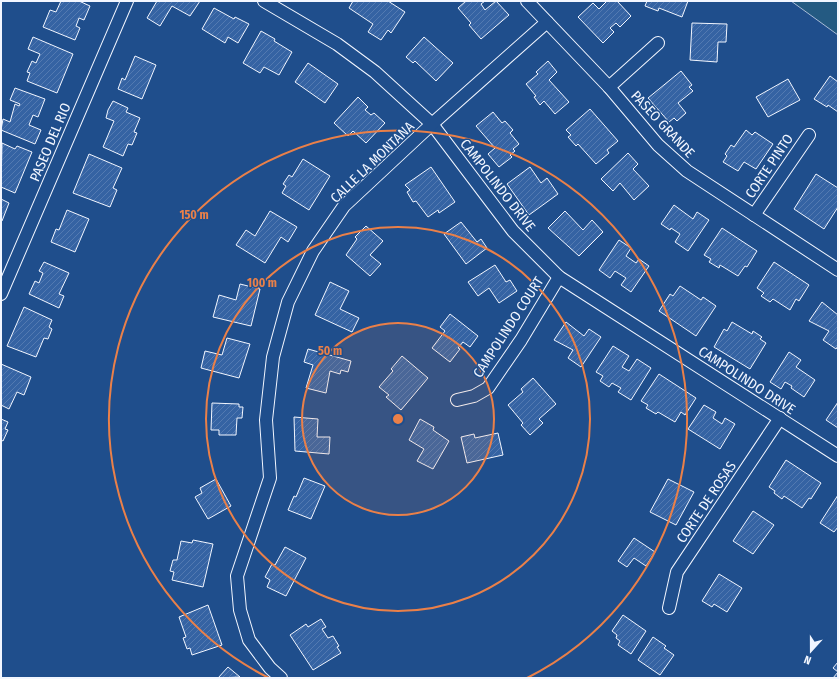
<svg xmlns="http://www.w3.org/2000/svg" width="839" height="679" viewBox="0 0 839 679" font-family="'Fira Sans Condensed',sans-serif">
	<defs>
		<pattern id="building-hatch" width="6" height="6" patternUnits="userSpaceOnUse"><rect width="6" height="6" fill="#3563a3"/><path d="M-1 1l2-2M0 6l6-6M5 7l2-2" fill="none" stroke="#537ab1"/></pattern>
	</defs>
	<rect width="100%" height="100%" fill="#1f4e8c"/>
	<path fill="#245a82" stroke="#a8bbd7" d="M791,1H838V35Z"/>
	<g fill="url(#building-hatch)" stroke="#f2f6ff">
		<path d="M61,1H79L90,6L84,20L79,18L76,26L80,28L75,40L43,27L50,10L56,12Z"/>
		<path d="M157,1H200L190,16L172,6L160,26L147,18Z"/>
		<path d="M353,1H388L405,12L391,33L388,30L381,40L368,32L373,24L349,8Z"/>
		<path d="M466,1H485L481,4L485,10L496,1L509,15L481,39L469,25L471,23L458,8Z"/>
		<path d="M607,1H617L631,16L620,27L616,23L610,28L614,32L603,43L578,17L593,3L599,9Z"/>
		<path d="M647,1H688L682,17L659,8L658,11L645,6Z"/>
		<path d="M214,8L234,19L235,17L249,24L238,43L228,37L225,43L202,29Z"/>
		<path d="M692,23L727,24L726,42H718L717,62L690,60Z"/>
		<path d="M261,31L275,39L274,41L292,52L279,75L264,67L260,73L243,63Z"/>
		<path d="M33,37L73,54L57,93L27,81L30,73L27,72L32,61L36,63L40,54L28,49Z"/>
		<path d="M424,37L453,63L436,81L415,61L413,63L406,57Z"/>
		<path d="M135,56L156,65L142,99L118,89L122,78L125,80Z"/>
		<path d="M548,61L557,72L549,80L569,102L555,114L544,101L540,105L534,97L536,96L526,84L538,74L536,72Z"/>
		<path d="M308,63L338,84L325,103L295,82Z"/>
		<path d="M681,71L692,85L689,87L693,91L678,103L686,113L677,121L674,118L669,122L648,98Z"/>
		<path d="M830,76L838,82V112L828,105L827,107L814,99Z"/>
		<path d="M788,79L800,100L768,117L756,97Z"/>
		<path d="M15,88L45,99L38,117L33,115L29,125L41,130L35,144L1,130L3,119L10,122L15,104L19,106L20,104L10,100Z"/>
		<path d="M358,97L368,107L365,110L371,115L374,113L385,123L366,143L353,131L348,136L334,123Z"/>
		<path d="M113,101L128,108L126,112L140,118L134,132L137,133L132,145L128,144L123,156L103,147L114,121L106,118L108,110Z"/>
		<path d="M590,109L618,141L607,150L609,153L596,164L578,144L576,146L568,137L571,135L566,130Z"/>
		<path d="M493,112L502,123L505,121L513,130L510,133L519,144L513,149L515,151L510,155L512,157L499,167L488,154L495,148L476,126Z"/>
		<path d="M746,130L752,135L755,132L773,144L756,169L744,162L738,171L723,162L727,156L725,154L731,145L734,147Z"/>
		<path d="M2,143L15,149L17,146L32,152L15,193L1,187Z"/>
		<path d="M628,153L638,164L633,169L649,186L634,200L620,183L613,191L601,179Z"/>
		<path d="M89,154L122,168L113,188L117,190L110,207L73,193Z"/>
		<path d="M303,159L330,176L309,210L282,193L286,186L283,184L289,175L292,177Z"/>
		<path d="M431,167L455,202L439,213L438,210L428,217L416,201L413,202L407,192L410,190L405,185Z"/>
		<path d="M530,167L541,183L547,178L558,194L529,215L507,184Z"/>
		<path d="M816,174L838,188V207L824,229L794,209Z"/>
		<path d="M1,199L9,203L2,221L1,220Z"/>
		<path d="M674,205L693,219L697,212L709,220L688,251L675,242L680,234L671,228L670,230L661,224Z"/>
		<path d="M67,210L89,219L75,252L51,242L56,229L59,230Z"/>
		<path d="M270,211L297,227L288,242L281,237L265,263L236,245L246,230L255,236Z"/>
		<path d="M565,211L583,230L592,220L603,232L579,256L548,228Z"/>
		<path d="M461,222L477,242L481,239L487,248L466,264L444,234Z"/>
		<path d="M366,226L383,241L370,255L381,264L370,276L346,255L357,239L355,237Z"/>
		<path d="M722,228L757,251L747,267L745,266L738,276L720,265L719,268L709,262L711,259L704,255Z"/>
		<path d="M619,240L631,248L626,256L636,263L639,259L649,266L631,292L621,285L626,278L615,271L610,278L599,270Z"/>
		<path d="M44,262L69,273L59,294L64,296L59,308L29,294L35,281L39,283L43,273L39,271Z"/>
		<path d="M774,262L809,285L799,301L796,299L790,310L773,299L770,302L761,296L764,293L757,288Z"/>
		<path d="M495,265L506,282L510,280L517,291L499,303L489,288L478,296L468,282Z"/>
		<path d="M330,282L349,291L340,309L359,318L352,332L315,315Z"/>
		<path d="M240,284L260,289L251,326L213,317L219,295L236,300Z"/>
		<path d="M680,286L701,300L703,297L716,306L696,336L659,311L670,294L673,296Z"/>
		<path d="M822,302L838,315V346L836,349L823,340L829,331L809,321Z"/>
		<path d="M24,307L52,320L49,327L52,329L48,339L44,338L36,357L7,346Z"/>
		<path d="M450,314L478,336L470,347L463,342L458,348L460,349L450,362L432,348L445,331L440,327Z"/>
		<path d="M566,322L584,336L589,329L601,337L581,367L568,358L573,350L554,340Z"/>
		<path d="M732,322L752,334L753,331L762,337L760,339L766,343L750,369L714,347L724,329L727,331Z"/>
		<path d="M227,338L250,344L239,378L201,368L205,351L222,355Z"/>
		<path d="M613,346L629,356L622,367L629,371L637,359L651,368L631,400L618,392L621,388L612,383L609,387L600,381L603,376L596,372Z"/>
		<path d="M308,349L351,361L348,372L341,370L340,374L330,371L326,393L306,388L313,365L304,362Z"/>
		<path d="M789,352L801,360L796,367L815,380L804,397L791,388L792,386L785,382L781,389L770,382Z"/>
		<path d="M402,356L428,378L401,410L386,397L389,395L379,387L393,371L391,369Z"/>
		<path d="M1,364L31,377L24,395L17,392L9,409L1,405Z"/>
		<path d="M659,374L696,398L685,415L681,412L675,422L658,412L656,414L646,408L648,405L641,401Z"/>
		<path d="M533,378L556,404L539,419L543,423L530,435L521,425L523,423L508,405L523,392L521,389Z"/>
		<path d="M838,402V428L826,420Z"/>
		<path d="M212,403L239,404V407H243L242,418H237L236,435H219V430H211Z"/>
		<path d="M704,405L716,412L713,418L722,424L725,418L735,424L720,449L688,429Z"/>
		<path d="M294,417L318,419L317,437H330L329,454L295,451Z"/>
		<path d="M1,419L8,422L5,429L8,430L3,441L1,440Z"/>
		<path d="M420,419L434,427L433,430L449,441L433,469L417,461L424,449L409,440Z"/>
		<path d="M498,433L503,455L467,463L461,437L474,434L475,438Z"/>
		<path d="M786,460L821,483L811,499L809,498L802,508L784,496L782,499L774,493L775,491L769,487Z"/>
		<path d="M304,478L325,486L311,519L288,510L294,496L296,497Z"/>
		<path d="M216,479L231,506L208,519L195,497L202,493L200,488Z"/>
		<path d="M668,479L694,492L676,525L650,512Z"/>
		<path d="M838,495V527L834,532L820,523Z"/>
		<path d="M753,511L774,525L753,554L733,541Z"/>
		<path d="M634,538L655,552L646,566L634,558L627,567L618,561Z"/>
		<path d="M193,540L213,544L203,587L172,580L174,572L170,571L173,560H177L181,541L192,543Z"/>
		<path d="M285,547L306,558L286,596L267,587L270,580L265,577L272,564L275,565Z"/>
		<path d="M719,574L742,588L727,612L714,604L712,607L702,601Z"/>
		<path d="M208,605L222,645L192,655L190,648L187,649L183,638L186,637L179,617Z"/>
		<path d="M623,615L646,631L631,654L618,645L620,641L616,638L617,635L612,631Z"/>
		<path d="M321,619L326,627L322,629L328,638L333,636L339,646L337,647L341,653L313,670L290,635L306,624L308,627Z"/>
		<path d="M653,637L666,646L664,648L674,655L660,675L638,660Z"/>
		<path d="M838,662V678H833L838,672L833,668Z"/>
		<path d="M228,667L240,677L218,678Z"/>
	</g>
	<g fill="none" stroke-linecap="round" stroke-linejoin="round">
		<g stroke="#f2f6ff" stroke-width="14">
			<g id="minor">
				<path d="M264,1L337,44L375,72L432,124L513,231L559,277L838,456"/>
				<path d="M527,1L609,87L658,145L687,171L838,270"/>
				<path d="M609,87L658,43"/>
				<path d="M754,215L809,135"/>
				<path d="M1,294L127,1"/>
				<path d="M457,400L474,396L488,388L521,340L559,277"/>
				<path d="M669,608L677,572L780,418"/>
				<path d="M281,678L270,668L249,640L240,610L237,576L270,478L266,420L273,357L288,302L313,251L344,206L432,124L547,22"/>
			</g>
		</g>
		<use href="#minor" stroke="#1f4e8c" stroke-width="12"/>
	</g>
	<circle cx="398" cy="419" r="96" fill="#ea8049" fill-opacity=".12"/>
	<g fill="none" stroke="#ea8049" stroke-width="2">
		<circle cx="398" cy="419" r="96"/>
		<circle cx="398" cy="419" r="192"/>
		<path d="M269 678A289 289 0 1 1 527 678"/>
	</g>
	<g text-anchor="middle" stroke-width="3" stroke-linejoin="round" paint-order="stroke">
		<g font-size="14" fill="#f2f6ff" stroke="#1f4e8c">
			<text transform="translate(663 124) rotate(47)" y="5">PASEO GRANDE</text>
			<text transform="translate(50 142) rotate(-67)" y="5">PASEO DEL RIO</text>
			<text transform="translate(372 162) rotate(-44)" y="5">CALLE LA MONTANA</text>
			<text transform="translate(769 166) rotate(-56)" y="5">CORTE PINTO</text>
			<text transform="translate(498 185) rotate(52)" y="5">CAMPOLINDO DRIVE</text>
			<text transform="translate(508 327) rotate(-57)" y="5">CAMPOLINDO COURT</text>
			<text transform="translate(747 380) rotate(33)" y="5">CAMPOLINDO DRIVE</text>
			<text transform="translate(706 502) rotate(-56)" y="5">CORTE DE ROSAS</text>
		</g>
	</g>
	<circle cx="398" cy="419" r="6" fill="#ea8049" stroke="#1f4e8c" stroke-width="2"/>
	<g font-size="12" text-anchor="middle" font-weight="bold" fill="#ea8049" stroke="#1f4e8c" stroke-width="3" stroke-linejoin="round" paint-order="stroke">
		<text x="194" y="219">150 m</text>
		<text x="262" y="287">100 m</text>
		<text x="330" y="355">50 m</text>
	</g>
	<rect width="839" height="679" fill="none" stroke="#f2f6ff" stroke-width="4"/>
	<g transform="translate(811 651) rotate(201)" stroke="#1f4e8c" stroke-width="3" paint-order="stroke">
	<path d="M0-3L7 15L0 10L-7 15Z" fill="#f2f6ff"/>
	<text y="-6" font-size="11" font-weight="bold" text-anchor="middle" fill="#f2f6ff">N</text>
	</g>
</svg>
